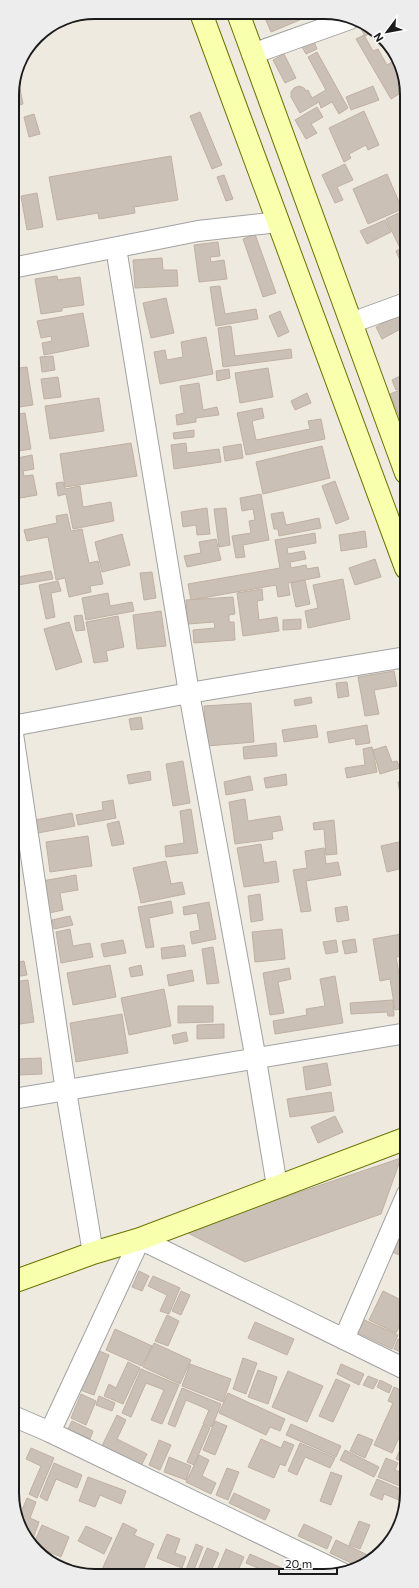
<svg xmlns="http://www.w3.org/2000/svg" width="419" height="1588" viewBox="0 0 419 1588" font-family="Commissioner,sans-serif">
	<rect width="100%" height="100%" fill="#eeeae0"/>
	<g fill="#cac0b6" stroke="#c1b0a1">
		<path d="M277,13H313L314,14L271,32L265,18Z"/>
		<path d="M364,27L372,32L365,36L361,29Z"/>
		<path d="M364,35L373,51L378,49L387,65L395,60L406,84V90L391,99L356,39Z"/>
		<path d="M313,39L317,49L306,54L301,45Z"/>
		<path d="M317,52L348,108L339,114L332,102L321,108L319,102L300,113L291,97V92L294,88L299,86L304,88L306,91L308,90L312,98L326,90L308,57Z"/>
		<path d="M284,54L296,78L285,83L273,60Z"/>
		<path d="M373,86L379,100L351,110L346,97Z"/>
		<path d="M20,89L23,104L12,107V90Z"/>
		<path d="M317,107L323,117L311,124L317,133L306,139L295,120Z"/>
		<path d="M364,111L379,145L368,150L366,145L349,154L351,158L344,162L329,128Z"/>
		<path d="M200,112L222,165L212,169L190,116Z"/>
		<path d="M34,114L40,134L29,137L24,117Z"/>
		<path d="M171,156L178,200L134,207L135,213L99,219L98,213L57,220L49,177Z"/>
		<path d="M345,164L353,180L337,187L343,200L335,203L322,175Z"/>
		<path d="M387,174L402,209L368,224L353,189Z"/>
		<path d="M224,175L233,199L226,201L217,177Z"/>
		<path d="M37,193L43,227L27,230L21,196Z"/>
		<path d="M406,205V245L400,248L386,219L405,210L403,206Z"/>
		<path d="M385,220L391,232L367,244L360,231Z"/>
		<path d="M255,234L276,293L263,297L243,239Z"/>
		<path d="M218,242L220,256L210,257L211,262L224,260L227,279L199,282L194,245Z"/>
		<path d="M406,246V274L396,251Z"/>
		<path d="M162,258L163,270H177L178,286L135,288L133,260Z"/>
		<path d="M57,276L58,280L80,277L84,305L62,308V311L41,314L35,279Z"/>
		<path d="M220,286L225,314L256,309L258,319L216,326L210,287Z"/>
		<path d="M166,298L174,333L151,338L143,303Z"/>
		<path d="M280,311L289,332L278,337L269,316Z"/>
		<path d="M406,311V326L382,339L376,327Z"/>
		<path d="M83,313L89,346L44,355L42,343L52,341L51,336L41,338L37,321Z"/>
		<path d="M231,326L235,356L291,349L292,358L223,367L218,328Z"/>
		<path d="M206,337L213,374L160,384L154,352L165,350L167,360L183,357L181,342Z"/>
		<path d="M53,356L55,370L42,372L40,357Z"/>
		<path d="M27,367L33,405L12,408V395L16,394L12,369Z"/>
		<path d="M268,368L273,397L240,403L235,373Z"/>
		<path d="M229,369L230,378L217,381L216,371Z"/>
		<path d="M406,373V387V386L396,390L392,380Z"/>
		<path d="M58,377L61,397L44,399L41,379Z"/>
		<path d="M199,383L203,410L217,407L219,415L196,418V422L177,425L176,415L184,413L180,386Z"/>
		<path d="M405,388L406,390V434L390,394Z"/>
		<path d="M307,393L311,403L295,410L291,401Z"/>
		<path d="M99,398L104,431L50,439L45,406Z"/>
		<path d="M262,408L264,418L252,421L256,440L310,429L308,421L321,419L325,439L246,455L237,413Z"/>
		<path d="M25,413L31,449L12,452V415Z"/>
		<path d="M194,430V437L174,439L173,433Z"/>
		<path d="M131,443L137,476L65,487L60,454Z"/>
		<path d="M186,443L187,453L219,449L221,462L174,469L171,445Z"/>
		<path d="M241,444L243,458L225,461L223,447Z"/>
		<path d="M322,446L330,478L263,494L256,462Z"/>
		<path d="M32,455L34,469L23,471L24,476L33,475L37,495L15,499L12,489V459Z"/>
		<path d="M335,481L349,519L336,524L322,486Z"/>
		<path d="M63,482L65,489L80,486L83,507L111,502L114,521L73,529L66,494L58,496L56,483Z"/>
		<path d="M261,494L269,540L243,545L245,557L236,558L232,536L251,533L249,521L255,520L253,509L242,511L240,498Z"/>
		<path d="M207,508L210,534L197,535L196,525L183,527L181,512Z"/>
		<path d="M226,508L230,545L219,547L214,509Z"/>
		<path d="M283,512L286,525L319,518L321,528L279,536L278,529H274L271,514Z"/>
		<path d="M67,514L71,531L82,529L89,563L98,561L103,584L90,586L91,592L69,597L65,578L56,580L48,537L27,541L24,530L57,523L56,516Z"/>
		<path d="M365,531L367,547L341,551L339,535Z"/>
		<path d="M315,533L316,543L287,548L288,554L304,551L306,559L290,562L291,568L306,565L307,569L318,567L320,577L288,583L290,595L278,597L276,585L191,600L188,584L280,568L275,540Z"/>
		<path d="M122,534L130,565L102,572L95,542Z"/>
		<path d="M216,539L221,560L187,567L184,556L201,553L199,542Z"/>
		<path d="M375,559L381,577L355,585L349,568Z"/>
		<path d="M51,571L53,579L12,586V578Z"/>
		<path d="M152,572L156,598L144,600L140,573Z"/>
		<path d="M343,579L350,619L308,628L305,611L318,608L313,585Z"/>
		<path d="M305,580L310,604L296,607L291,583Z"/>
		<path d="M58,581L61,591L51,593L55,617L46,619L39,585Z"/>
		<path d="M262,589L263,600L257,601L259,620L277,617L279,631L243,636L237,593Z"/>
		<path d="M108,593L110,606L132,602L134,611L86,620L82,598Z"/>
		<path d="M233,597L235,614L229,615V622H234L235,640L194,643L193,630L215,628L214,622L188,624L186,600Z"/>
		<path d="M161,611L166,646L137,649L133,615Z"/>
		<path d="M82,615L85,630L76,631L74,616Z"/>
		<path d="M118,616L124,647L106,651L108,661L94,663L86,622Z"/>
		<path d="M301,619V629L283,630V620Z"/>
		<path d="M69,622L82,662L56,670L44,629Z"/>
		<path d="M394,671L397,686L374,690L379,714L365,716L358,677Z"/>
		<path d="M347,682L349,696L338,698L336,683Z"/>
		<path d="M311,697L312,703L295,706L294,700Z"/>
		<path d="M251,703L254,742L207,746L204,706Z"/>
		<path d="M141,717L143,729L131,730L129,719Z"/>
		<path d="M316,725L318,737L284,742L282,730Z"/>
		<path d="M367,725L370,743L356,745L355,738L329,743L327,732Z"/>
		<path d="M276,743L277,756L244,759L243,747Z"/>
		<path d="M386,746L392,762L397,761L400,768L380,774L373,750Z"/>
		<path d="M372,747L377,772L347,778L345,768L365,765L363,749Z"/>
		<path d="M183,761L190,803L173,806L166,764Z"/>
		<path d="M150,771L151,780L129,784L127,775Z"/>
		<path d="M286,774L287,785L266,788L264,778Z"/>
		<path d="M250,776L253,790L226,795L224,782Z"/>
		<path d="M407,781V799L401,800L398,782Z"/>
		<path d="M245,799L248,821L280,816L283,830L272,832L273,839L235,844L229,802Z"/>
		<path d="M113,800L116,818L78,825L76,815L103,810L102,802Z"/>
		<path d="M191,809L198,853L166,857L165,846L184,843L180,811Z"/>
		<path d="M72,813L75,826L38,833L35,820Z"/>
		<path d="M334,820L337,854L326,855L324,829L314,830L313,823Z"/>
		<path d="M119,821L124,844L112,846L107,824Z"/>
		<path d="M88,836L92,866L50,872L46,842Z"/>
		<path d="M407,840V867L387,872L381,846Z"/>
		<path d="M261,844L264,863L276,861L279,882L244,887L237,848Z"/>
		<path d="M324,848L326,864L338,862L341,875L306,881L311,911L301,912L293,870L307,868L305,851Z"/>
		<path d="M166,861L171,884L182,882L185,894L141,903L133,868Z"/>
		<path d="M76,875L78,890L60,893L63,910L49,913L42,881Z"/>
		<path d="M260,894L263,920L251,922L248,896Z"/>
		<path d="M171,901L173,913L149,918L154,947L146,948L138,907Z"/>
		<path d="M209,902L216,939L192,944L190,932L200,930L197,913L184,915L183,907Z"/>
		<path d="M347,906L349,920L337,922L335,908Z"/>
		<path d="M70,916L73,925L54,929L52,920Z"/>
		<path d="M70,929L73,946L90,943L93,957L61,963L56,932Z"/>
		<path d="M282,929L285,959L255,962L252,932Z"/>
		<path d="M407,933V955L396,957L403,995L407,994V1008L395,1010L390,979L380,981L373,939Z"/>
		<path d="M355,939L357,952L345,954L342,941Z"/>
		<path d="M123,940L126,953L104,957L101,944Z"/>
		<path d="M336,940L338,952L326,954L323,942Z"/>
		<path d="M184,945L186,956L162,959L161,948Z"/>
		<path d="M213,947L219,983L207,984L202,949Z"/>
		<path d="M24,961L27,975L14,977L13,963Z"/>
		<path d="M110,965L116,997L73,1005L67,973Z"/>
		<path d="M141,965L143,975L131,977L129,968Z"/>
		<path d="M289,968L291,979L278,982L284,1013L270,1015L263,973Z"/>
		<path d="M192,970L194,981L169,986L167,975Z"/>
		<path d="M335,976L343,1023L275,1034L273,1021L307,1015L306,1009L325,1006L320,979Z"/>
		<path d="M28,980L34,1022L13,1025V982Z"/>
		<path d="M164,989L171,1026L129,1035L121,998Z"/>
		<path d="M393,1000L394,1016H388L387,1012L351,1014L350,1003Z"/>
		<path d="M178,1006H213V1022L178,1023Z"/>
		<path d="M122,1014L128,1053L76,1062L70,1023Z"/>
		<path d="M224,1024V1038L197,1039V1025Z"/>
		<path d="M186,1032L188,1041L174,1044L172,1035Z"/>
		<path d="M13,1034L15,1073H13Z"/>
		<path d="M41,1058L42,1074L19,1075L18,1059Z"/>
		<path d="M327,1063L331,1085L306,1090L303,1067Z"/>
		<path d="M331,1092L334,1111L290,1117L287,1099Z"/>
		<path d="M335,1116L343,1132L318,1143L311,1127Z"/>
		<path d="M401,1158L381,1214L245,1262L184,1231Z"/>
		<path d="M401,1233L407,1236V1258L392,1252Z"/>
		<path d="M139,1271L149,1276L142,1291L132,1287Z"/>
		<path d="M153,1276L180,1288L169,1314L160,1311L167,1295L148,1286Z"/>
		<path d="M181,1291L190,1295L181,1315L172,1311Z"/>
		<path d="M383,1291L407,1303V1311L396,1333L369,1320Z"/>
		<path d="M167,1315L179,1321L168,1346L155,1341Z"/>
		<path d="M360,1318L398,1335L392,1349L354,1331Z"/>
		<path d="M255,1322L294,1339L287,1355L248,1338Z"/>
		<path d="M115,1329L152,1346L142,1366L106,1350Z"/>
		<path d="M398,1339L407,1342V1355L394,1349Z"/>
		<path d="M154,1343L191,1360L180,1384L143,1367Z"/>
		<path d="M97,1350L109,1355L94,1395L80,1390Z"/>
		<path d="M243,1358L257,1363L246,1394L233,1389Z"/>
		<path d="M128,1362L140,1368L123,1404L104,1396L109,1384L116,1388Z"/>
		<path d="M190,1364L231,1379L223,1402L182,1386Z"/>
		<path d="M341,1364L364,1374L359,1385L337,1374Z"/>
		<path d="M141,1369L179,1385L162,1424L151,1420L164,1390L146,1383L131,1417L122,1413Z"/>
		<path d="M258,1370L277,1377L268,1404L248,1397Z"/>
		<path d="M288,1371L323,1386L307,1422L272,1407Z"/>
		<path d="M368,1376L378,1380L373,1389L363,1385Z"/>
		<path d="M336,1379L350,1385L333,1422L319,1416Z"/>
		<path d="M380,1380L392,1386L389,1393L377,1387Z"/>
		<path d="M394,1387L407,1393V1420L392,1453L374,1445L393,1403L388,1401Z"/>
		<path d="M182,1388L221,1404L212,1427L203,1424L209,1410L186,1400L175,1427L168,1424Z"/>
		<path d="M228,1393L285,1419L280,1431L270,1427L266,1435L219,1413Z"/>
		<path d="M81,1394L96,1401L86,1425L71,1418Z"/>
		<path d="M99,1396L115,1403L112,1411L96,1405Z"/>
		<path d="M117,1415L126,1420L117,1439L147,1454L141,1466L101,1448Z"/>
		<path d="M72,1421L93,1431L90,1439L68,1429Z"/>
		<path d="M215,1421L227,1426L215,1455L203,1450Z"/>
		<path d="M291,1424L341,1446L336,1457L286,1435Z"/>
		<path d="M203,1425L210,1428L194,1465L187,1462Z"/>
		<path d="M407,1433V1462L406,1463L396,1459Z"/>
		<path d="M358,1434L373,1440L365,1458L350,1451Z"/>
		<path d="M261,1439L281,1448L284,1441L294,1445L285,1466L280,1464L274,1478L248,1467Z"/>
		<path d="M159,1440L171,1445L160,1470L149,1465Z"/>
		<path d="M300,1443L335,1458L330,1468L305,1457L297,1475L288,1471Z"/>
		<path d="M31,1448L54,1458L37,1498L29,1494L41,1466L26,1459Z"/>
		<path d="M345,1450L379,1467L374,1477L340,1460Z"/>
		<path d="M199,1455L209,1460L202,1476L216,1483L211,1494L186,1482Z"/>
		<path d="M169,1457L191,1466L186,1480L164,1472Z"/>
		<path d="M386,1458L398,1463L395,1470L407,1475V1489L378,1477Z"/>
		<path d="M54,1463L82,1475L77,1488L56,1479L47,1501L40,1497Z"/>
		<path d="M227,1468L239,1472L228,1500L216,1495Z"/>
		<path d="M331,1472L342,1476L331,1505L320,1501Z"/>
		<path d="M88,1477L126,1491L121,1504L100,1495L95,1507L79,1501Z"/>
		<path d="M377,1479L407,1492L404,1502L384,1494L382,1500L370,1495Z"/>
		<path d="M234,1493L270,1510L265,1520L229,1503Z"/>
		<path d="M27,1498L36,1502L30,1518L39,1522L32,1542L19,1517Z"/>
		<path d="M359,1521L370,1525L360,1549L349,1545Z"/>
		<path d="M123,1523L137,1530L134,1535L154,1544L141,1575L100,1574Z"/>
		<path d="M393,1523L396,1524L389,1540L387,1539Z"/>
		<path d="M304,1524L332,1537L327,1549L298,1536Z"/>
		<path d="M42,1525L69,1537L61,1557L33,1545Z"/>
		<path d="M86,1526L112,1538L104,1554L78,1541Z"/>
		<path d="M167,1534L180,1539L175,1553L186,1557L182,1568L157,1558Z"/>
		<path d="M336,1540L374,1558L360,1567L330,1553Z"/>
		<path d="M196,1544L203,1547L192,1575H184Z"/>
		<path d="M207,1548L219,1553L210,1573L214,1575H196Z"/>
		<path d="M226,1549L244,1557L236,1575H215Z"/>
		<path d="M250,1554L284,1569L281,1575H274L246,1563Z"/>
		<path d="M54,1557L72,1565L70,1570L53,1560Z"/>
	</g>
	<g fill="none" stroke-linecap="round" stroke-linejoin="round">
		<g stroke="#a2a2a2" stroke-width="22">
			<g id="street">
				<path d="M252,54L350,19"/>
				<path d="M116,248L189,693L256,1060L277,1186"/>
				<path d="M12,268L198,231L279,222"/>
				<path d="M351,323L406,303"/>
				<path d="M12,726L189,693L406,657"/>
				<path d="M12,727L66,1091L93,1253"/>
				<path d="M13,1099L407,1033"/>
				<path d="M344,1339L407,1194"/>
				<path d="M13,1416L50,1432L342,1573"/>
				<path d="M50,1432L140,1239L407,1370"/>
			</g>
		</g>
		<g stroke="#657500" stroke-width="24">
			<g id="secondary">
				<path d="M201,13L406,568"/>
				<path d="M238,13L406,473"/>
				<path d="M13,1282L93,1253L140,1239L407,1138"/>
			</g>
		</g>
		<use href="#street" stroke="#fff" stroke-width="20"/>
		<use href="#secondary" stroke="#f8ffad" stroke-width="22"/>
	</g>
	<path d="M0 0H419V1588H0ZM95 19H324A76 76 0 0 1 400 95V1493A76 76 0 0 1 324 1569H95A76 76 0 0 1 19 1493V95A76 76 0 0 1 95 19Z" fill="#ededed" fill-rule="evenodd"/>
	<path fill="none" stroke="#1b1b1b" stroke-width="2" d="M95 19H324A76 76 0 0 1 400 95V1493A76 76 0 0 1 324 1569H95A76 76 0 0 1 19 1493V95A76 76 0 0 1 95 19Z"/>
	<g transform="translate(387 32) rotate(238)" stroke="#ffffff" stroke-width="3" paint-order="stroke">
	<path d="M0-3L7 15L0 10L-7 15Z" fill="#1b1b1b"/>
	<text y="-6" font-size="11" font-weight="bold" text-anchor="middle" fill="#1b1b1b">N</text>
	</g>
	<path d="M279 1568v6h58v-6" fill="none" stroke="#1b1b1b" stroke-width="2"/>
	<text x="285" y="1568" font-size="12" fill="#1b1b1b" stroke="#ffffff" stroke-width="3" paint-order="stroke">20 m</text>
</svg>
